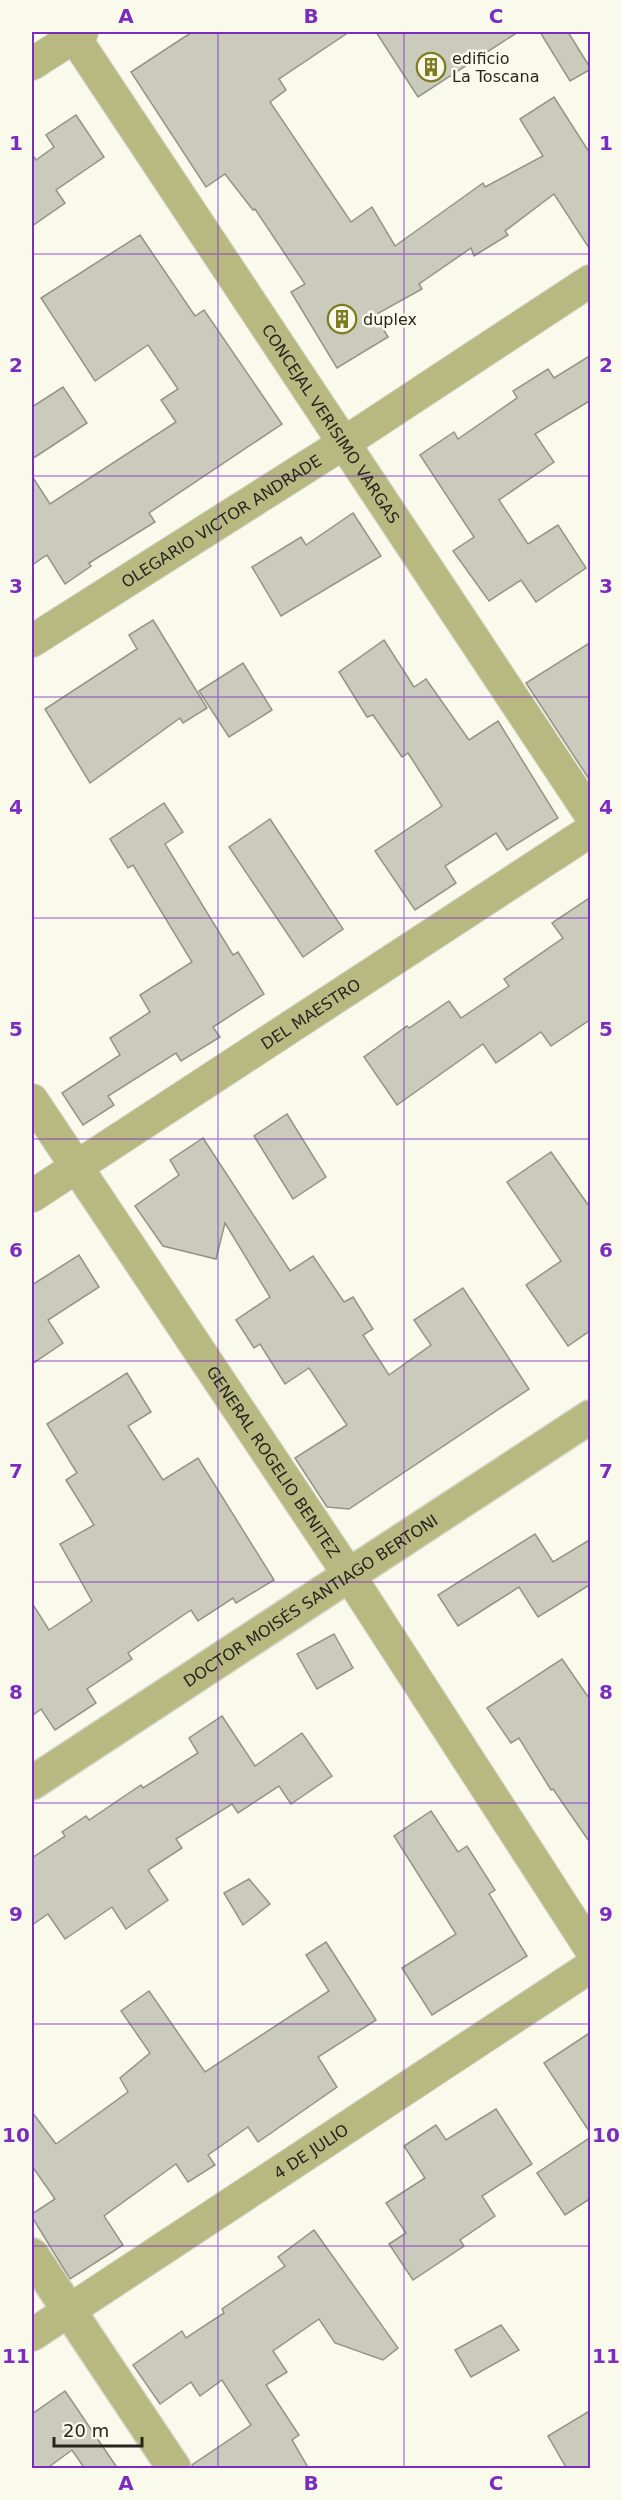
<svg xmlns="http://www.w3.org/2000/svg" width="622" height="2500" viewBox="0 0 622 2500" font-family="'DejaVu Sans',sans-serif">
	<rect width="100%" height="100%" fill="#fafaec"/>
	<g fill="#cbcbbd" stroke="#949486" stroke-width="1.5">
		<path d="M192,32H349L279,79L286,90L270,102L351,222L372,207L395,246L483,183L485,187L543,156L520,119L554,97L591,155V251L554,194L505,231L508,235L474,256L471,248L419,284L422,289L375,315L388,337L337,368L291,292L305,284L255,209L253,210L225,174L206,187L131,72Z"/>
		<path d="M376,32H518L418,97Z"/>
		<path d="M540,32H568L591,69L570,81Z"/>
		<path d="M76,115L104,157L56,190L65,203L32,226V154L36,160L54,147L46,135Z"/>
		<path d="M140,235L195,316L204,310L282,424L149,513L155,522L89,563L91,566L65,584L47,555L32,565V476L50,504L176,422L161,400L178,389L148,345L95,381L41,298Z"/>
		<path d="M591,355V400L535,434L554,462L499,500L528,544L558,525L586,568L536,602L521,580L489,601L453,551L474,537L420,455L454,432L458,439L517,398L513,391L548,369L554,378Z"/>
		<path d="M63,387L87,423L32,459V407Z"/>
		<path d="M353,513L381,556L281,616L252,567L301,537L306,545Z"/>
		<path d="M153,620L207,708L183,723L180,718L90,783L45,709L137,649L129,635Z"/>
		<path d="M384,640L414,687L426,679L469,740L498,721L558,818L507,850L496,833L445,866L456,883L415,910L375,851L442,806L408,753L402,757L373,715L367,717L339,672Z"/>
		<path d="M591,642V782L526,683Z"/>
		<path d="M243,663L272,710L229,737L199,691Z"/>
		<path d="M164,803L183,832L165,844L233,955L238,952L264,994L213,1027L220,1037L181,1061L176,1053L108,1096L114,1105L83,1125L62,1093L120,1055L110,1038L150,1012L140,995L192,962L133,865L128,868L110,839Z"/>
		<path d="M270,819L343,929L303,957L229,847Z"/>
		<path d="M591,897V1019L551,1046L541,1032L496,1063L483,1044L397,1105L364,1057L407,1026L409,1028L449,1001L461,1018L509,986L504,979L563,938L552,923Z"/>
		<path d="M287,1114L326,1177L293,1199L254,1136Z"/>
		<path d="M203,1138L290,1271L313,1256L344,1302L353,1297L373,1329L363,1335L389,1375L431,1345L414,1320L463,1288L529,1389L349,1509L327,1507L295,1458L347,1425L309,1368L285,1384L260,1344L254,1348L236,1320L270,1297L225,1223L216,1259L163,1246L135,1206L179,1175L170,1160Z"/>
		<path d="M551,1152L591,1209V1330L568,1346L526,1285L561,1261L507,1182Z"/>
		<path d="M79,1255L99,1287L48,1320L63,1343L32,1364V1285Z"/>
		<path d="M127,1373L151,1412L128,1426L163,1480L198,1458L274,1580L236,1603L233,1598L198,1621L191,1610L128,1653L132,1659L87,1689L96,1703L55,1730L41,1709L32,1716V1603L49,1630L92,1601L60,1544L94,1525L66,1480L77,1473L47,1424Z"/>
		<path d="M535,1534L553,1562L591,1539V1584L538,1617L519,1587L458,1626L438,1595Z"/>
		<path d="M334,1634L353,1668L317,1689L297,1654Z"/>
		<path d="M562,1659L591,1701V1844L553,1789L551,1790L519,1738L511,1743L487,1708Z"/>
		<path d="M222,1716L255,1766L302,1733L332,1776L291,1804L279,1786L238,1813L232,1804L176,1839L182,1848L148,1870L168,1900L126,1929L112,1907L65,1939L48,1914L32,1925V1858L65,1836L62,1832L86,1816L89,1820L141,1785L143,1788L198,1753L189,1738Z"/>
		<path d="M431,1811L458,1852L467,1846L495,1890L489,1894L527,1956L432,2015L402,1968L456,1934L394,1836Z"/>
		<path d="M249,1879L270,1904L243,1925L224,1893Z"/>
		<path d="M326,1942L376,2020L318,2057L337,2087L258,2142L248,2127L208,2155L215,2165L188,2182L176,2164L104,2216L123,2245L70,2279L32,2217V2214L55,2199L32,2166V2112L56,2144L128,2092L120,2078L150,2053L121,2011L149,1991L205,2072L329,1991L306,1955Z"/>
		<path d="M591,2032V2134L544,2063Z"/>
		<path d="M496,2109L532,2164L482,2196L495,2216L460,2240L464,2246L413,2280L389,2244L406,2233L386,2203L425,2178L404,2146L436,2125L446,2140Z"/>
		<path d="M591,2137V2198L565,2215L537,2173Z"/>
		<path d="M314,2230L398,2348L383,2360L335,2343L319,2319L273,2351L287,2372L266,2385L299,2435L292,2440L309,2469H192V2465L251,2425L222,2380L200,2396L191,2382L160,2404L133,2365L182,2331L186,2338L224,2313L222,2309L285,2266L278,2257Z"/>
		<path d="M501,2325L519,2350L471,2377L455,2350Z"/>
		<path d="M65,2391L118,2469H85L72,2450L46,2469H32V2414Z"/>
		<path d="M591,2410V2469H567L548,2436Z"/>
	</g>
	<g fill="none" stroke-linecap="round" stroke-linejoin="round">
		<g stroke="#d4d4c7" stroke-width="34">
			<g id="minor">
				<path id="s1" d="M71,32L590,814"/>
				<path d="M32,64L82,32"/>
				<path id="s2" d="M32,641L344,443L590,281"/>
				<path id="s3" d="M32,1100L349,1575L590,1948"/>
				<path id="s4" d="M32,1196L590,831"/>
				<path id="s5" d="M32,2335L590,1967"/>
			</g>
		</g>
		<g stroke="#d4d4c7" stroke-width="36">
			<g id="tertiary">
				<path id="s6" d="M32,1783L590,1417"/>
				<path d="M32,2255L174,2468"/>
			</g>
		</g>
		<use href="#minor" stroke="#b8b881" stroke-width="32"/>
		<use href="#tertiary" stroke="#b8b881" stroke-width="33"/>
	</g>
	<path fill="none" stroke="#7b2cbf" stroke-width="1.5" stroke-opacity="0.55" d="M218,32V2468M404,32V2468M32,254H590M32,476H590M32,697H590M32,918H590M32,1139H590M32,1361H590M32,1582H590M32,1803H590M32,2024H590M32,2246H590"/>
	<defs>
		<g id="building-ring" transform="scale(1.5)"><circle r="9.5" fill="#fafaec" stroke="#7e7b22" stroke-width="1.5"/><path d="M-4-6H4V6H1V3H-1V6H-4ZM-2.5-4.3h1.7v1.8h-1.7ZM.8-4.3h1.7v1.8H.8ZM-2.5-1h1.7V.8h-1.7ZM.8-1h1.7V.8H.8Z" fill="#7e7b22"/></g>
	</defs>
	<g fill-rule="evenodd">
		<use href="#building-ring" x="431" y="67"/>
		<use href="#building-ring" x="342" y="319"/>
	</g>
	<g text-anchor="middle" stroke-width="5" stroke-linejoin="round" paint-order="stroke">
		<g font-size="16" fill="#262621" stroke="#fafaec" text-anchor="start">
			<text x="452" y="64">edificio<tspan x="452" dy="18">La Toscana</tspan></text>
			<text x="363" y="325">duplex</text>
		</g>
		<g font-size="16" fill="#262621" stroke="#fafaec">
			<text dy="6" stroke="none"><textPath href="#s1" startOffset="470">CONCEJAL VERISIMO VARGAS</textPath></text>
			<text dy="6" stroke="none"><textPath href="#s2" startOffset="224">OLEGARIO VICTOR ANDRADE</textPath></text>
			<text dy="6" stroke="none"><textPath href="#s4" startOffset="333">DEL MAESTRO</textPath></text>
			<text dy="6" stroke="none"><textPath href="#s3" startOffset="435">GENERAL ROGELIO BENITEZ</textPath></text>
			<text dy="6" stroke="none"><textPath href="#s6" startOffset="333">DOCTOR MOISÉS SANTIAGO BERTONI</textPath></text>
			<text dy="6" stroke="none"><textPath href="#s5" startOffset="334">4 DE JULIO</textPath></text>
		</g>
	</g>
	<rect width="622" height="2500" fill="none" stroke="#fafaec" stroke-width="66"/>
	<path d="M54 2437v9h88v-9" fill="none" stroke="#262621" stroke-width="3"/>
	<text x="63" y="2437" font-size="18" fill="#262621" stroke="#fafaec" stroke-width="4.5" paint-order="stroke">20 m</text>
	<rect x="33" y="33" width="556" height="2434" fill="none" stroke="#7b2cbf" stroke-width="2"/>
	<g font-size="20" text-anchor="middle" font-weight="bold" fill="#7b2cbf">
		<text x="126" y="23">A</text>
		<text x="311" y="23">B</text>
		<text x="496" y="23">C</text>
		<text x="16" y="150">1</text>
		<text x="606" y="150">1</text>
		<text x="16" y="372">2</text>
		<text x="606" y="372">2</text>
		<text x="16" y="593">3</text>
		<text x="606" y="593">3</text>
		<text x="16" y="814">4</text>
		<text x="606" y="814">4</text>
		<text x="16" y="1036">5</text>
		<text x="606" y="1036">5</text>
		<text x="16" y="1257">6</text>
		<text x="606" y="1257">6</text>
		<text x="16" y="1478">7</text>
		<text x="606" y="1478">7</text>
		<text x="16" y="1699">8</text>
		<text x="606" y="1699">8</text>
		<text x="16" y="1921">9</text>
		<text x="606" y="1921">9</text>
		<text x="16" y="2142">10</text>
		<text x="606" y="2142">10</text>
		<text x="16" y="2363">11</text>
		<text x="606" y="2363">11</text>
		<text x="126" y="2490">A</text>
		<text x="311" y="2490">B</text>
		<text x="496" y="2490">C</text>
	</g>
</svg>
